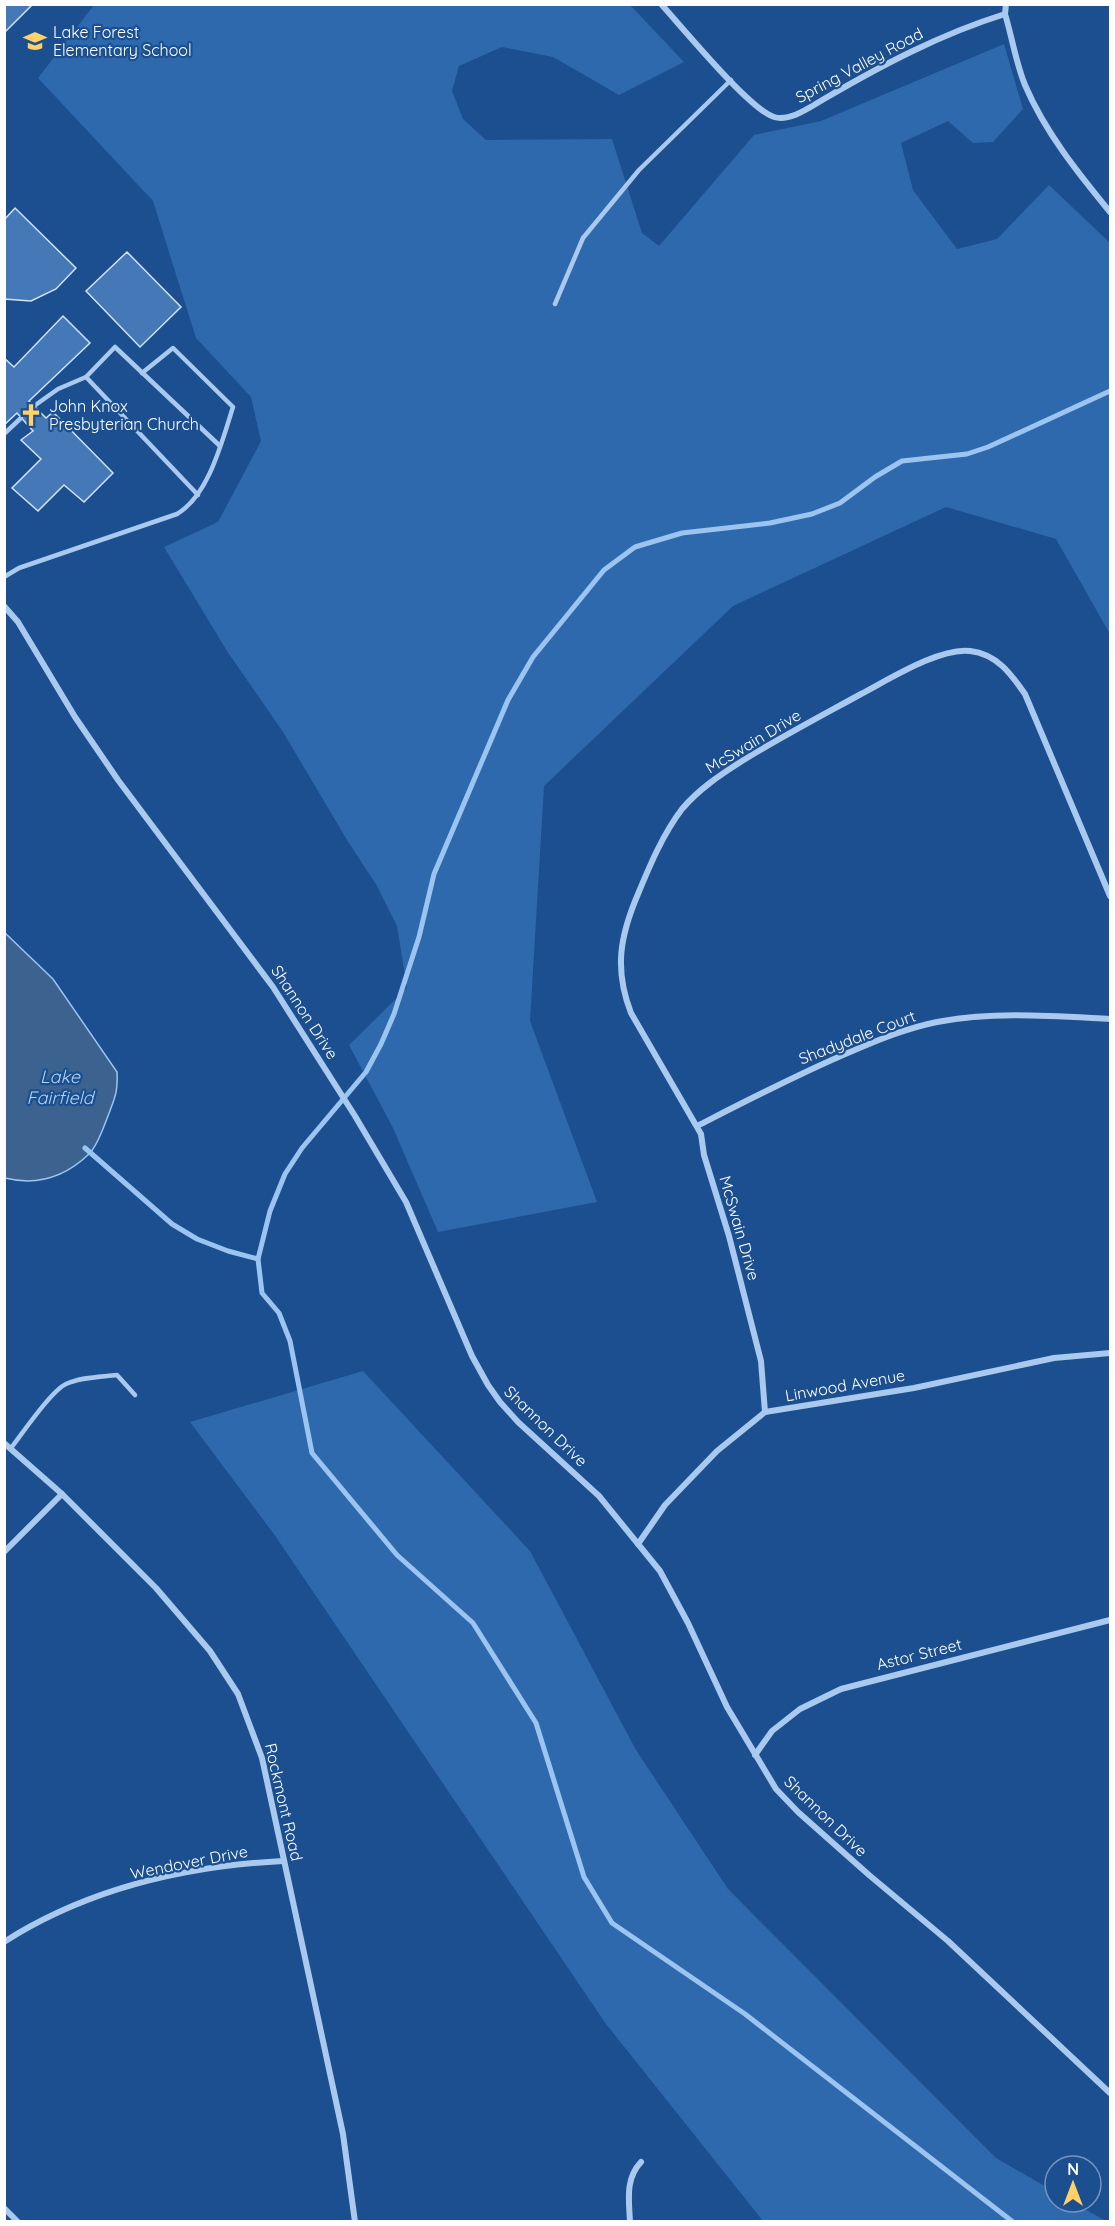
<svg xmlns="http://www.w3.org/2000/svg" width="1115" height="2226" viewBox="0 0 1115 2226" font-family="Quicksand,sans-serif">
	<rect width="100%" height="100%" fill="#1b4f8f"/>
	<g fill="#2e69ad">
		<path d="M94,5H630L684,62L619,95L553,57L502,47L459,66L452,91L463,119L486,140L612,139L642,233L659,246L754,135L821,121L1004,44L1023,109L993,142L973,143L948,121L901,143L913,190L957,249L997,239L1049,185L1110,243V634L1056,539L946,507L733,606L544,786L530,1021L597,1202L438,1232L393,1128L349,1045L407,988L397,926L377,886L347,840L283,732L227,651L164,547L218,522L261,441L251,397L196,338L153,201L38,78Z"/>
		<path d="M363,1371L530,1551L636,1750L728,1889L996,2158L1055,2192V2202H1072L1106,2221H763L606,2024L276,1537L190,1422Z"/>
	</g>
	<path fill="#3c6290" stroke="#9cc4f0" stroke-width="1.5" d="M4,932L53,979L117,1072C118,1093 115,1097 108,1116C103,1128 98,1145 89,1154C65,1177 37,1186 5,1178Z"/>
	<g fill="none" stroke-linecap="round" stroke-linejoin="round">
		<g stroke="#9cc4f0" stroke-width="5">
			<path d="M85,1148L172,1224L197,1239L228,1251L258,1259"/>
			<path d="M1013,2222L745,2014L612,1923L584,1877L536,1723L473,1623L397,1555L312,1453L290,1341L279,1313L262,1293L258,1259L270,1211L285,1174L302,1148L366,1072L381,1044L394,1014L419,937L434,874L508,700L533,657L604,570L635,547L682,533L770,523L812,514L840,503L875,477L902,461L967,454L988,447L1110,391"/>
		</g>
	</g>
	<g fill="#4478b7" stroke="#cfe3fa" stroke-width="1.5">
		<path d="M4,4H33L4,33Z"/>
		<path d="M15,208L76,268L56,289L31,301L4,299V220Z"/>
		<path d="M127,252L181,307L140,347L86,291Z"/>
		<path d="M63,316L90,343L29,401L46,418L53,412L113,473L84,502L64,485L38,511L12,488L41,459L21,440L33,431L17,413L4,425V358L14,367Z"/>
	</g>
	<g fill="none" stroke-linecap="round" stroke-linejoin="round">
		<g stroke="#a9c9ee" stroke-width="4.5">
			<path d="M555,304L583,238L639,170L731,80"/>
			<path d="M34,406L58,389L86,377"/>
			<path d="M4,434L21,418"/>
			<path d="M198,495L86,377L115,347L220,446"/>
			<path d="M4,577L19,568L177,514C209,495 222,441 233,407L173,348L142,373"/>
			<path d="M11,1448C22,1434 51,1391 66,1384C81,1377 101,1377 117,1375L135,1395"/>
		</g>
		<g stroke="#a9c9ee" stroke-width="6">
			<path d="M661,4C682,27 749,109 774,117C790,122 810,107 824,99C882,65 941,34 1005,14"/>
			<path d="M1006,4L1005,14C1012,37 1016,63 1025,85C1045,132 1078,173 1110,212"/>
			<path d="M4,606L18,622L75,717L118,780L273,987L355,1116L406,1202L472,1356L488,1385L500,1402L518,1422L599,1496L660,1571L688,1623L727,1707L776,1789L798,1812L869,1875L948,1941L1110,2093"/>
			<path d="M697,1126C748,1100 798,1074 850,1052C878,1040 907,1028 937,1022C994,1011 1053,1016 1110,1019"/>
			<path d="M765,1412L761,1361L729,1236L704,1155L701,1134L631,1013C614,969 620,936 638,894C650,865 663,834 682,809C699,789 720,775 742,761C781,737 821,716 861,694C888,680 940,647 970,651C997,654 1011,674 1025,694L1110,896"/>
			<path d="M4,1443L62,1494L156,1588L210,1651L238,1694L262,1758L343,2134L355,2222"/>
			<path d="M638,1544L665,1505L717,1451L765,1412L914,1388L1054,1358L1110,1353"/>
			<path d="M4,1552L62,1494"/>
			<path d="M755,1755L772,1731L800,1709L841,1689L1110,1620"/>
			<path d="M4,1942C87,1889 186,1866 283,1861"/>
			<path d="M4,2208L18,2222"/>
			<path d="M630,2222C629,2200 625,2179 641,2162"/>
		</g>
	</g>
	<defs>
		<g id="school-bare" transform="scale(1.8)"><path d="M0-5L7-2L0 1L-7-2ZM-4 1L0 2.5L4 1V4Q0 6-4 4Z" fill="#ffd166" stroke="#1b4f8f" stroke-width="2.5" paint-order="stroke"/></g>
		<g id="church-bare" transform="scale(1.8)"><path d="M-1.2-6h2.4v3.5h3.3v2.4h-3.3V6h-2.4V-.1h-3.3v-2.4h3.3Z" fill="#ffd166" stroke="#1b4f8f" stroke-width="2.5" paint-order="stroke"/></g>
	</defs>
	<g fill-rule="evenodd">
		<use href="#school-bare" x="35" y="41"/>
		<use href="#church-bare" x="31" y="415"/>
	</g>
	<g text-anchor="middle" stroke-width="4.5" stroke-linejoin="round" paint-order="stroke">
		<g font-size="16" fill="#fff" stroke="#1b4f8f" text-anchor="start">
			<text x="53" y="38">Lake Forest<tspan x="53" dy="18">Elementary School</tspan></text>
			<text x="49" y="412">John Knox<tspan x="49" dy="18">Presbyterian Church</tspan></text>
		</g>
		<g font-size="16" fill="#fff" stroke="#1b4f8f">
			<text transform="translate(859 65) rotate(-28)" y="6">Spring Valley Road</text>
			<text transform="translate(753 741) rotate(-31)" y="6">McSwain Drive</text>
			<text transform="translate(305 1012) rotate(57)" y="6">Shannon Drive</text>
			<text transform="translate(857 1037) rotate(-21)" y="6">Shadydale Court</text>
			<text transform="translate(740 1228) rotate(74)" y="6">McSwain Drive</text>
			<text transform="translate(845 1385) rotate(-10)" y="6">Linwood Avenue</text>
			<text transform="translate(546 1426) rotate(44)" y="6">Shannon Drive</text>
			<text transform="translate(919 1654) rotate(-14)" y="6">Astor Street</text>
			<text transform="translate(284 1802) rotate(77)" y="6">Rockmont Road</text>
			<text transform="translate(826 1816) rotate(44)" y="6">Shannon Drive</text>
			<text transform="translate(189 1862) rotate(-11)" y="6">Wendover Drive</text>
		</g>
		<g font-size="18" font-style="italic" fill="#b5d3f5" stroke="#1b4f8f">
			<text x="60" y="1083">Lake<tspan x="60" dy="21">Fairfield</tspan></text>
		</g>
	</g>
	<rect width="1115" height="2226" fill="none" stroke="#ffffff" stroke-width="12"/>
	<g transform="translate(1073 2184)"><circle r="28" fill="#1b4f8f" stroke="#7695bc" stroke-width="1.5"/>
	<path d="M0-4.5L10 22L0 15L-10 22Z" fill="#ffd166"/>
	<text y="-9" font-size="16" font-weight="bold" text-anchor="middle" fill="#ffffff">N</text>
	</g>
</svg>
